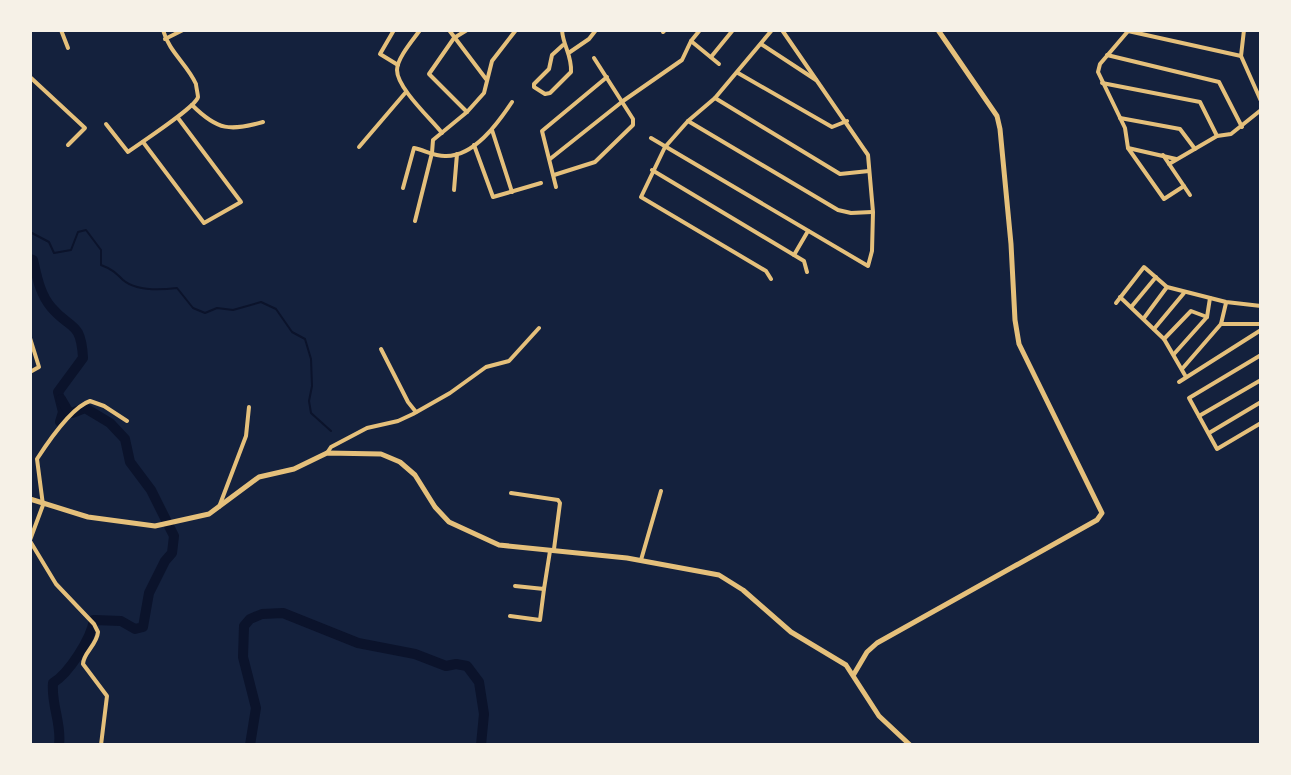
<svg xmlns="http://www.w3.org/2000/svg" width="1291" height="775" viewBox="0 0 1291 775" font-family="Raleway,sans-serif">
	<rect width="100%" height="100%" fill="#14213d"/>
	<g fill="none" stroke-linecap="round" stroke-linejoin="round">
		<path stroke="#0b132b" stroke-width="2" d="M30,232L49,242L54,253L71,250L78,232L86,230L101,250V265C112,269 116,273 123,280C136,291 161,290 177,288L193,308L205,313L217,308L233,310L261,302L276,309L292,332L305,339L311,359L312,386L309,401L311,413L331,431"/>
		<g stroke="#0b132b" stroke-width="10">
			<path d="M30,259L33,260C37,277 40,294 51,307C70,330 81,320 83,358L58,392L63,412L60,422"/>
			<path d="M59,745C62,724 51,705 53,683C69,673 91,639 94,620L121,621L135,629L143,627L149,593L165,561L172,553L174,536L151,490L130,462L125,439L110,423L85,408L72,413L68,411L61,399"/>
			<path d="M250,745L256,708L243,657L244,626L250,619L262,614L283,613L358,643L415,654L446,666L456,664L467,666L479,682L484,714L481,745"/>
		</g>
		<g stroke="#e5c07b" stroke-width="4">
			<path d="M61,30L68,48"/>
			<path d="M394,30L380,54L398,65"/>
			<path d="M420,30C413,40 397,58 397,70C397,88 431,119 442,133"/>
			<path d="M449,30L486,79"/>
			<path d="M467,30L454,38L429,74L467,112"/>
			<path d="M562,30C563,46 572,55 571,72L550,93L545,94L534,87V84L549,69L552,55L563,45"/>
			<path d="M1129,30L1100,64L1098,72L1125,128L1128,148L1164,199L1184,186"/>
			<path d="M1244,30L1241,56L1261,101"/>
			<path d="M1128,31L1241,56"/>
			<path d="M663,32L665,30"/>
			<path d="M165,39L183,30"/>
			<path d="M691,41L719,64"/>
			<path d="M761,44L816,80"/>
			<path d="M570,52L589,39L596,30"/>
			<path d="M1107,55L1219,82L1242,127"/>
			<path d="M711,57L733,30"/>
			<path d="M738,73L832,127L847,121"/>
			<path d="M30,77L85,128L68,145"/>
			<path d="M1102,83L1200,102L1217,136"/>
			<path d="M715,98L840,174L869,171"/>
			<path d="M192,105C218,131 230,131 263,122"/>
			<path d="M1120,118L1180,129L1195,149"/>
			<path d="M688,121L838,210L851,213L872,212"/>
			<path d="M106,124L128,152C139,144 196,107 198,97C198,95 196,86 196,84C187,64 169,52 163,30"/>
			<path d="M492,130L512,192"/>
			<path d="M651,138L868,266L872,251L873,212L868,155L782,30"/>
			<path d="M143,142L204,223L241,202L178,118"/>
			<path d="M474,145L493,197L541,183"/>
			<path d="M359,147L406,92"/>
			<path d="M1128,148L1176,159"/>
			<path d="M1163,155L1190,195"/>
			<path d="M550,159L623,101L682,60L691,41L700,30"/>
			<path d="M1169,164L1217,136L1231,134L1261,110"/>
			<path d="M652,170L804,261L807,272"/>
			<path d="M554,175L595,162L633,125V119L594,58"/>
			<path d="M556,187L542,131L607,77"/>
			<path d="M403,188L414,148C424,150 434,156 445,156C474,157 498,123 512,102"/>
			<path d="M454,190L457,154"/>
			<path d="M415,221L432,153L433,140L467,112L484,93L492,61L516,30"/>
			<path d="M794,255L808,231"/>
			<path d="M771,279L766,271L641,197L665,147L688,121L715,98L772,30"/>
			<path d="M1120,297L1164,339L1186,377"/>
			<path d="M1116,303L1144,267L1167,287L1226,302L1261,306"/>
			<path d="M1132,306L1156,277"/>
			<path d="M1144,318L1167,287"/>
			<path d="M1221,324H1261"/>
			<path d="M1154,329L1184,293"/>
			<path d="M30,338L39,367L30,372"/>
			<path d="M1164,339L1191,311L1207,317"/>
			<path d="M381,349L408,402L416,412"/>
			<path d="M1174,354L1207,317L1210,298"/>
			<path d="M1261,355L1189,398L1217,449L1261,423"/>
			<path d="M1182,369L1221,324L1226,303"/>
			<path d="M1179,382L1261,330"/>
			<path d="M1199,416L1261,380"/>
			<path d="M1209,433L1261,402"/>
			<path d="M327,453L331,447L367,428L398,421L413,414L450,393L486,367L509,361L539,328"/>
			<path d="M511,493L558,500L560,503L554,549"/>
			<path d="M219,507L246,436L249,407"/>
			<path d="M30,540L43,505L37,459C48,442 72,407 90,401L104,406L127,421"/>
			<path d="M30,541L56,584L94,624L98,632C97,645 83,653 83,664L107,696L101,745"/>
			<path d="M641,560L661,491"/>
			<path d="M515,586L544,589L550,551"/>
			<path d="M510,616L540,620L544,589"/>
		</g>
		<g stroke="#e5c07b" stroke-width="5">
			<path d="M30,499L88,517L155,526L209,514L259,477L294,469L327,453L381,454L400,462L415,475L435,507L449,522L499,545L627,558L719,575L743,590L791,632L846,665L879,716L910,745"/>
			<path d="M854,674L867,652L877,643L1097,520L1102,513L1019,344L1015,320L1011,244L1000,129L997,116L938,30"/>
		</g>
	</g>
	<rect width="1291" height="775" fill="none" stroke="#f6f1e7" stroke-width="64"/>
</svg>
